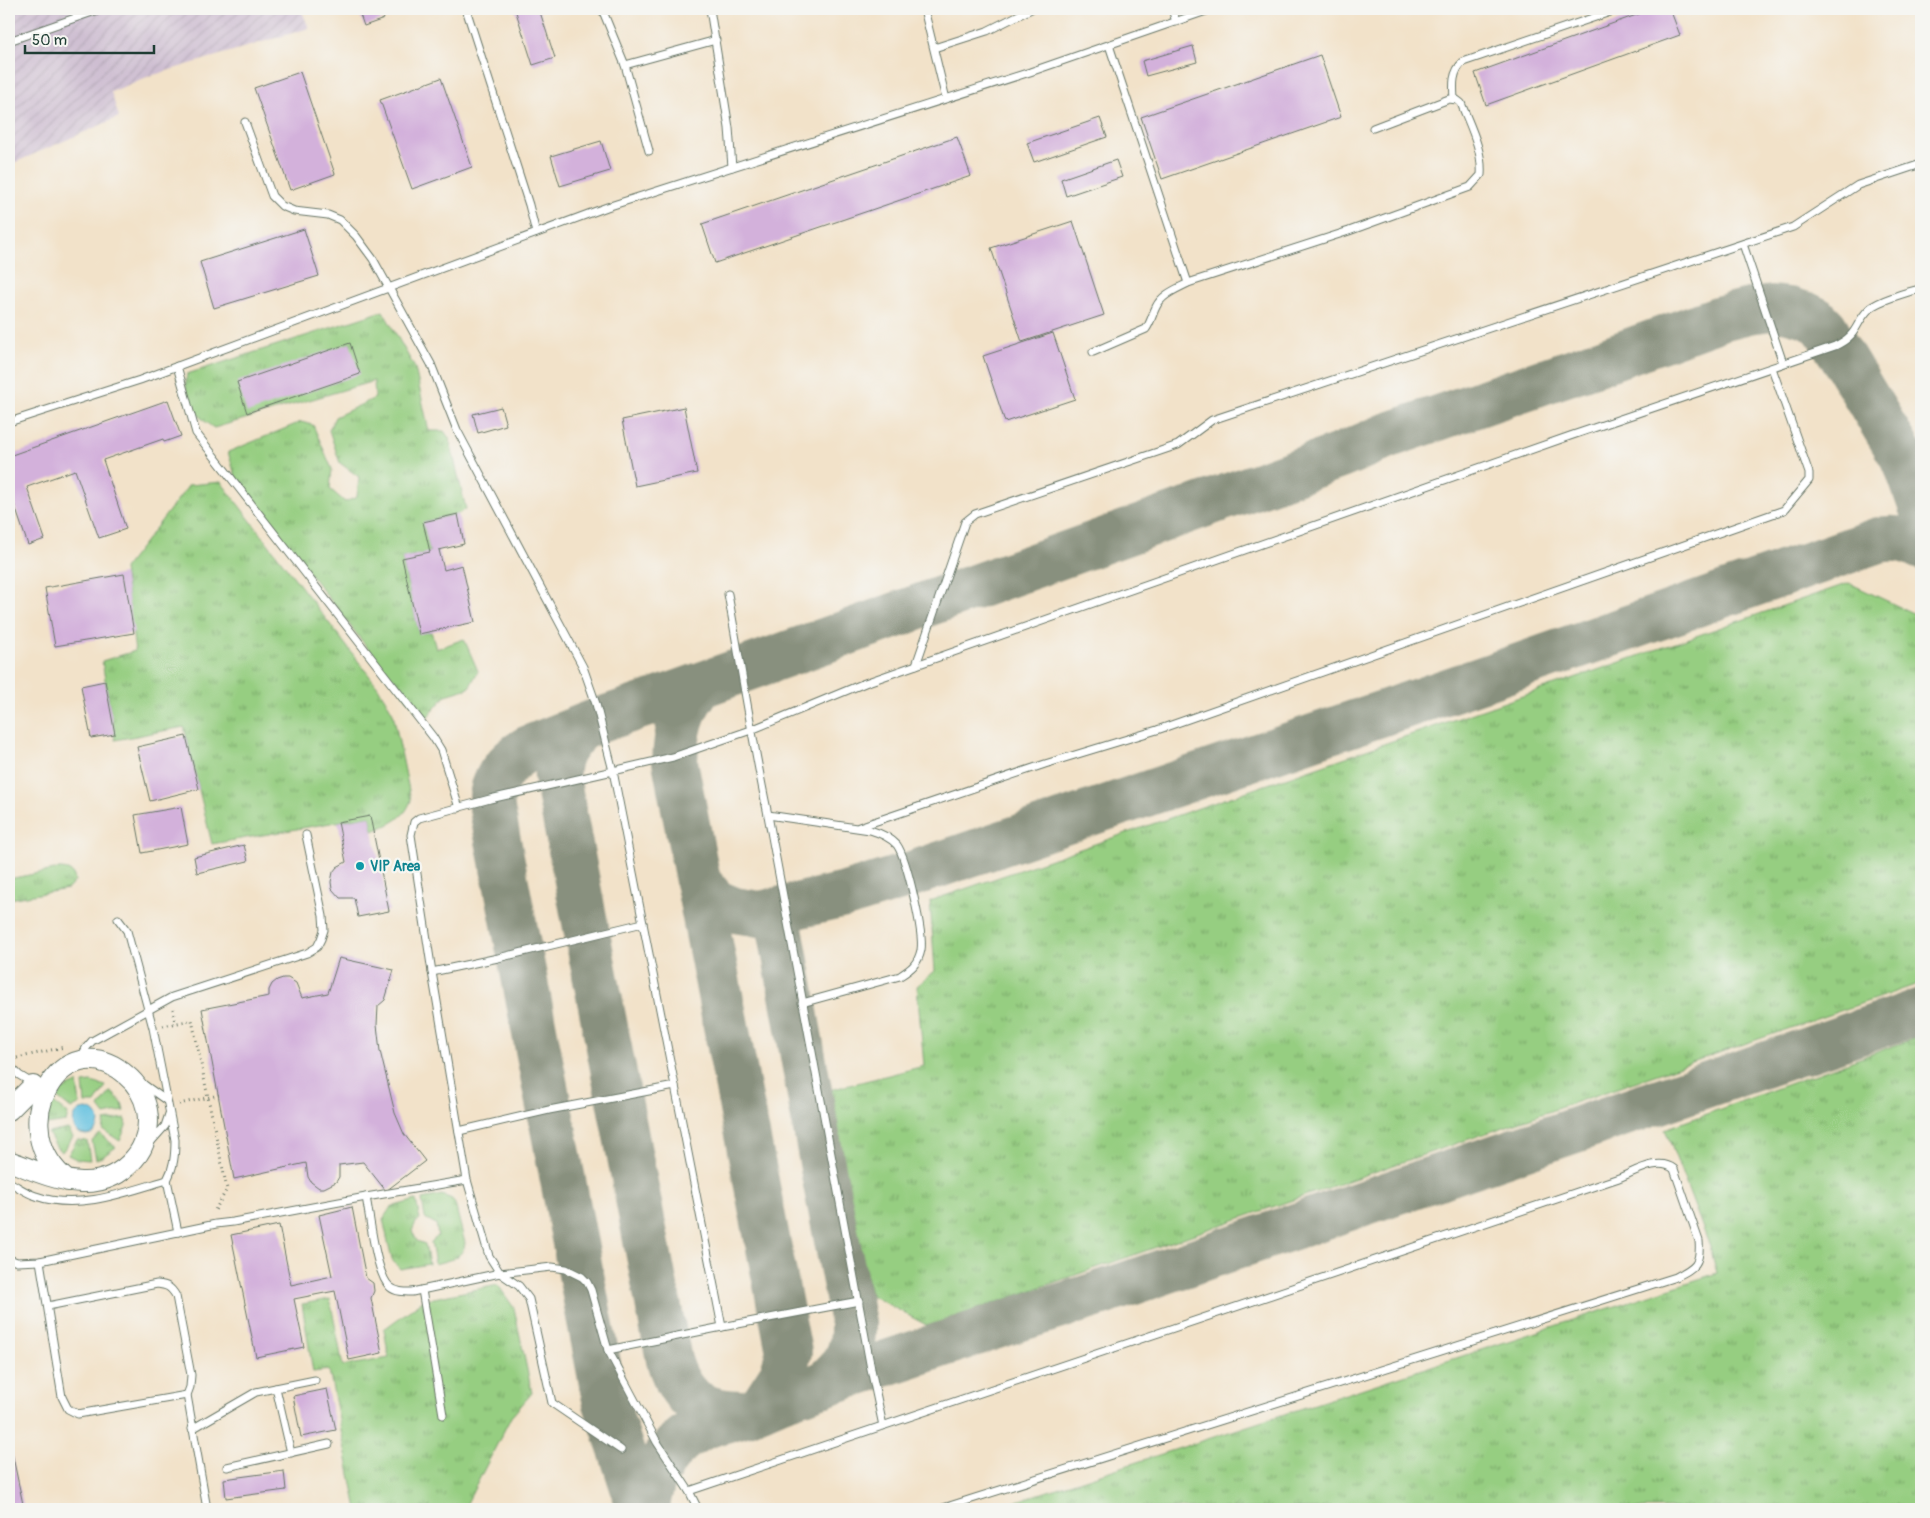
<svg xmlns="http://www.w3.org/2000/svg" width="1930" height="1518" viewBox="0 0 1930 1518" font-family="Pangolin,sans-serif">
	<defs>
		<pattern id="industrial-furrows" width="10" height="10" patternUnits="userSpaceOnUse" patternTransform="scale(1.25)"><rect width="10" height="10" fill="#cebed1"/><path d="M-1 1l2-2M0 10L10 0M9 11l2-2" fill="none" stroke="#b0a4b4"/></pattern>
		<pattern id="grass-tufts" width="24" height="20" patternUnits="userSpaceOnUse" patternTransform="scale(1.25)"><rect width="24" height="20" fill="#96ce81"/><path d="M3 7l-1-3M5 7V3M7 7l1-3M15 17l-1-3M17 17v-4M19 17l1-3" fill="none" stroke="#7aa86a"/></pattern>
	</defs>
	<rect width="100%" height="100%" fill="#f6f6f2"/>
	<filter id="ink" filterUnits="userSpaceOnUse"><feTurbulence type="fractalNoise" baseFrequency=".02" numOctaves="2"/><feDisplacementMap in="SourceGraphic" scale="10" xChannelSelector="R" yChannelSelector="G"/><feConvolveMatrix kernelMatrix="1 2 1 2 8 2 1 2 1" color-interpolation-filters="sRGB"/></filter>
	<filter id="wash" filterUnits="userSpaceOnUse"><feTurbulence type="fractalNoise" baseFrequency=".0096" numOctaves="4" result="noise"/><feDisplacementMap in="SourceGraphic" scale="20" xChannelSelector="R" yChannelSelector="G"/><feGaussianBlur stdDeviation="1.12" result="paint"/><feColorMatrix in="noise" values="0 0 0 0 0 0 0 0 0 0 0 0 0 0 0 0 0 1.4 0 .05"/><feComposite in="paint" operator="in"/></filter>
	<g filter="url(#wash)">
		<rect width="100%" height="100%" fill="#f2e2c9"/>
		<path fill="url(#industrial-furrows)" d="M9,9H301L309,28L147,77L111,92L119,117L9,165Z"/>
		<g fill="url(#grass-tufts)" stroke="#5a865a">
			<path d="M383,311L415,368L429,431H444L449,438L466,509L458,514L424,522L430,552L402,558L419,633L431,631L436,649L464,639L478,671L469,688L446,695L424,721L236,478L228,452L301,422L313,425L332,469L330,489L345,502L357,497L359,477L340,463L329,430L335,417L375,398L374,381L214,428C195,416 182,397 187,374Z"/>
			<path d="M221,482L378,687L393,713L411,800C405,819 390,824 373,831L370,816L212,844L184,727L115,740L102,661L135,651L124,569L189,485Z"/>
			<path d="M1849,583L1921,617V983L928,1326L871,1295L826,1091L924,1066L917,986L935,971L930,901Z"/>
			<path d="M59,869C68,869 74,871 75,881L68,889L9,899V879Z"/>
			<path d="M1921,1036V1509H993L1717,1273L1710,1247L1665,1129Z"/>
			<path d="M91,1082L106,1086L95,1103H85L83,1083Z"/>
			<path d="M77,1083L80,1104L71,1109L55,1096L61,1090Z"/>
			<path d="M111,1091L122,1103L124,1111L105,1115L99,1107Z"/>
			<path d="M52,1102L68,1114L66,1122L47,1125V1117Z"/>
			<path d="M125,1118L126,1126L120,1141L103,1130L105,1121Z"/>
			<path d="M68,1129L73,1137L62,1152L57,1148L48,1133Z"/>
			<path d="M100,1134L116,1147L102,1157L96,1159L92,1141Z"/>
			<path d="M77,1140L87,1141L90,1160L76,1159L68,1155Z"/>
			<path d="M442,1195L452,1199L455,1204L465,1243C463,1259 448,1260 435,1264L431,1242L438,1236L436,1224L425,1218L422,1199Z"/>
			<path d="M416,1200L420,1220L416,1222L412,1231L417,1241L425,1244L429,1264L400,1269L392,1260L383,1219L391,1207Z"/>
			<path d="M498,1285L514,1308L532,1393L511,1417L464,1509H357L329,1370L313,1372L302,1304L330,1299L343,1366L389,1358L384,1329L424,1300Z"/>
		</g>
		<circle fill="#61c0df" stroke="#407e8a" cx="86" cy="1122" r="13"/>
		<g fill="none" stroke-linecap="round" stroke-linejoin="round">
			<g stroke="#88907e" stroke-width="46">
				<path d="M701,686C681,706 676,734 675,762L789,1352L782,1375L761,1407"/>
				<path d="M580,729C566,743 555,757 557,777L669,1360C681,1402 704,1414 746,1413"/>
				<path d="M698,882L715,902L734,910L760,914L845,895L900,878L1480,680L1879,540C1894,537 1907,539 1921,547"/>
				<path d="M777,911L824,1174L853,1323C854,1354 846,1364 824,1384"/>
				<path d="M640,1509L605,1400L492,809C489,783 505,762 527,749L600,720L645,705L1340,456L1389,435L1594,364L1721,318L1749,311L1772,308L1789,310L1807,315L1817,320L1825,328L1906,463L1921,506"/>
				<path d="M647,1509C650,1474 669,1442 703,1427C717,1421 732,1419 747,1413C759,1408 770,1403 782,1398L1018,1319L1096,1295L1921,1011"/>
			</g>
		</g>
		<g id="blocks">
			<g fill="#d3b1db">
				<path d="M358,9H380L384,19L364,26Z"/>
				<path d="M515,9H539L555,58L533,65Z"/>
				<path d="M1653,9H1670L1680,35L1486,105L1475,73Z"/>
				<path d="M1193,46L1197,62L1146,76L1142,61Z"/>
				<path d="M1320,55L1341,117L1162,179L1141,117Z"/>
				<path d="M300,72L335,174L290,190L254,88Z"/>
				<path d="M441,78L472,167L412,189L380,100Z"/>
				<path d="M1100,118L1107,137L1034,162L1027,143Z"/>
				<path d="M957,137L971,176L715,263L702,224Z"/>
				<path d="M601,141L610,171L560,186L551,156Z"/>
				<path d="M1116,160L1122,177L1066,196L1061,179Z"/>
				<path d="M1073,221L1104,315L1022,342L991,248Z"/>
				<path d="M304,229L319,276L214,308L200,262Z"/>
				<path d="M1053,333L1075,399L1005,422L983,356Z"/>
				<path d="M350,343L360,374L247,413L237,382Z"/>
				<path d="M168,400L181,436L164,442L163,439L103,460L126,529L99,538L75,470L27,487L45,539L28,545L9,489V456Z"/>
				<path d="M501,407L506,425L478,433L473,414Z"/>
				<path d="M684,407L697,473L635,486L622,420Z"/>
				<path d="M458,514L464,544L439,550L444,570L462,565L475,622L419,634L402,558L430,552L423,522Z"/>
				<path d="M124,574L134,633L55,646L45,588Z"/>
				<path d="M105,681L115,734L91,738L81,686Z"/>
				<path d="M186,736L199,789L150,801L137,747Z"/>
				<path d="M181,807L188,844L142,853L135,815Z"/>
				<path d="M370,816L389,911L358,917L354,898H340L332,889L331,882L333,872L337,867L346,862L338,822Z"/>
				<path d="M244,845L248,861L197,873L194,857Z"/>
				<path d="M339,958L394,970L385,1000L378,1006L377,1025L380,1051L395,1113L404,1134L425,1161L386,1191L363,1162L339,1165V1177L336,1182L324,1188H319L311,1182L308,1177L306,1163L234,1179L202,1009L269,996V990L272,984L277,980L283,978H288L296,983L302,998L328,993Z"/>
				<path d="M352,1207L366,1278L373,1283L374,1291L371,1298L382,1353L349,1360L335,1291L294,1299L304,1347L256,1357L231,1235L279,1225L291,1285L332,1276L319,1215Z"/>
				<path d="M327,1389L336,1430L301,1437L293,1396Z"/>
				<path d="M9,1443H10L24,1509H9Z"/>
				<path d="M284,1471L286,1490L226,1498L224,1479Z"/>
			</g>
		</g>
	</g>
	<g filter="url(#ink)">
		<use href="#blocks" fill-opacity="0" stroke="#697768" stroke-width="1"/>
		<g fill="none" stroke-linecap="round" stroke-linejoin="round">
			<g stroke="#697768" stroke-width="9">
				<g id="lane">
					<path d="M466,9L529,205L536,233"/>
					<path d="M602,9L625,65L649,151"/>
					<path d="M710,9L729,128L732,167"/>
					<path d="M924,9L946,99"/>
					<path d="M1172,9L1176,22"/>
					<path d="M9,41L101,9"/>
					<path d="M1109,45L1188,283"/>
					<path d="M934,48L987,31L1031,9"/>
					<path d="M625,65L716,40"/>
					<path d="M1454,99C1453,85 1452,72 1463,62L1619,9"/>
					<path d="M245,122L272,196L282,206L294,211L328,215L340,220L356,236L373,259L431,364L457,430L583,667L596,704L613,771L490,799L419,818L414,822L411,835L432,972L467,1180L489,1256L500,1273L519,1286L529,1299L552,1403L621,1450"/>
					<path d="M1743,244L1783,363"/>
					<path d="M1093,352L1146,329C1151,322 1152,315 1156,307C1162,294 1177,289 1188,283L1349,231L1470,187L1481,175C1483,150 1470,126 1461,103L1457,100L1449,99L1373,128"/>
					<path d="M177,366L196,433L433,737L441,750L459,808"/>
					<path d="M9,422L140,380L607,207L1030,72L1212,9"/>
					<path d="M728,594C741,666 752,739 767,810L871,1369L883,1426"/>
					<path d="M916,665L965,522L975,514L1178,445L1212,420L1793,227L1858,185L1921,164"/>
					<path d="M768,815L870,830C880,833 890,837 897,845C907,859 924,934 921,950C918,964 911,969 900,976L802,1003"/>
					<path d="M859,827L1045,764L1157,730L1784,510L1809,480V473L1772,368"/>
					<path d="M432,972L498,958L643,923"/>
					<path d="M80,1060L86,1048L92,1041L172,997L307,953L317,947L321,939L324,930L323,916L306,835"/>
					<path d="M9,1065L19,1075L32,1083"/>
					<path d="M143,1084L167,1101"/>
					<path d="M459,1131L549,1110L675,1086L613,771L673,757L751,730L865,683L1570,436L1835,346C1859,335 1854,324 1869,309C1877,301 1910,291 1921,289"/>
					<path d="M149,1144L165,1126L169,1114"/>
					<path d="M167,1180L178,1232"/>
					<path d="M9,1182C17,1186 26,1193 36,1196C77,1211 127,1192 167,1180C174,1167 175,1155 175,1140L153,1028L127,931L118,919"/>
					<path d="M366,1197C370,1217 376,1275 390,1287C396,1292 404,1292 412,1292L500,1273L552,1267L566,1269L582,1277L587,1282L591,1290L608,1350L657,1442L689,1491L698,1509"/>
					<path d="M9,1259L17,1262L40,1261L216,1224L233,1222L366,1197L467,1180"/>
					<path d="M40,1261L62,1397L68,1409L78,1414L187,1395"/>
					<path d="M422,1290L443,1415"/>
					<path d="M48,1306L157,1284C167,1285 171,1287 176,1296L191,1375L190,1387L187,1395L207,1509"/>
					<path d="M722,1327L859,1301"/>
					<path d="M608,1350L722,1327L675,1086"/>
					<path d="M276,1388L291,1453"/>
					<path d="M192,1429L256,1392L315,1380"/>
					<path d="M227,1467L329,1444"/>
					<path d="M689,1491L1616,1179C1633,1173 1658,1156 1674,1169L1699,1241C1701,1264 1695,1267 1676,1277L940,1509"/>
				</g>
			</g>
			<g stroke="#697768" stroke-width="22">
				<g id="secondary">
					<path d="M9,1110L33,1086"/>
					<path d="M9,1161C51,1177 99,1200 134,1159C146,1146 150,1126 147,1110C144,1096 136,1083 126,1075C62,1020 0,1129 68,1181"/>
				</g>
			</g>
			<g stroke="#697768" stroke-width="3" stroke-dasharray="1 4" stroke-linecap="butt">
				<path d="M173,1009L175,1024"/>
				<path d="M163,1026L192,1020L227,1189L214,1212"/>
				<path d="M17,1058L64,1047"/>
				<path d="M179,1104L219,1095"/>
			</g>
			<use href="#lane" stroke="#fff" stroke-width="7"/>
			<use href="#secondary" stroke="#fff" stroke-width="20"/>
		</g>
	</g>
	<circle fill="#0f9aa8" stroke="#f6f6f2" stroke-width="2" cx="360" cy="866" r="5"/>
	<g text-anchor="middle" stroke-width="4.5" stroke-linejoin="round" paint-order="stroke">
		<g font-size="14" font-weight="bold" fill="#0d838f" stroke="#f6f6f2" text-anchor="start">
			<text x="370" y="871">VIP Area</text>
		</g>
	</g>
	<rect width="1930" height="1518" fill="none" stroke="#f6f6f2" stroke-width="30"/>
	<path d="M25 45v8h129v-8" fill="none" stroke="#1f3d34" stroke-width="2.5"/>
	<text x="32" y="45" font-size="15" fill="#1f3d34" stroke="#f6f6f2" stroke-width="4" paint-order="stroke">50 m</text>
</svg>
